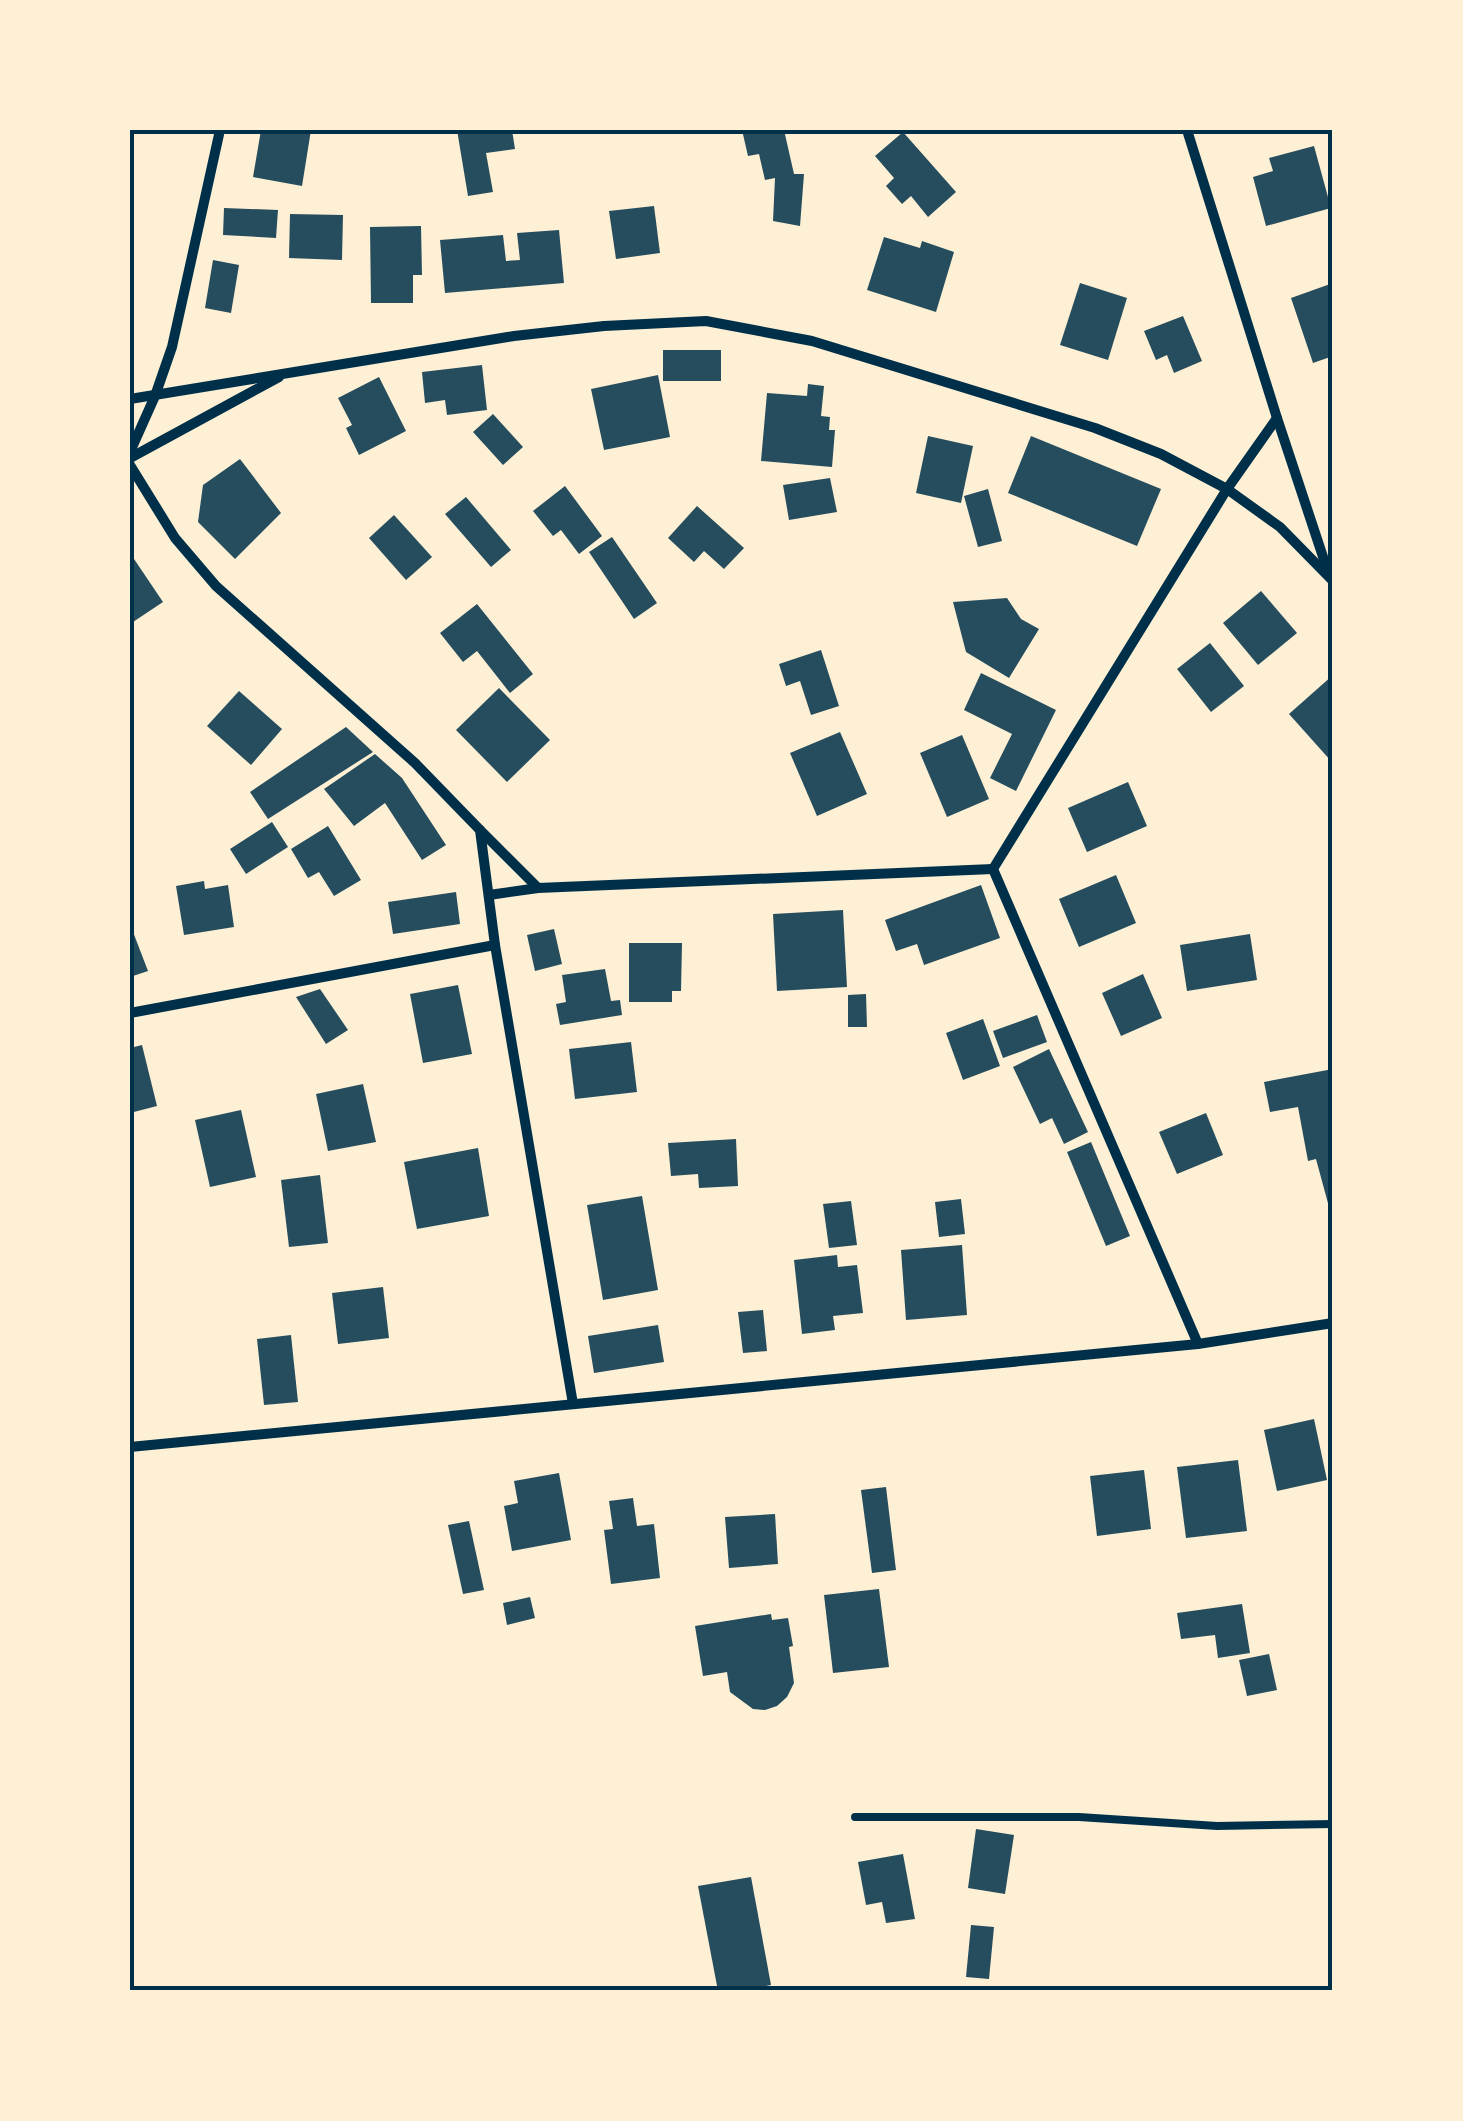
<svg xmlns="http://www.w3.org/2000/svg" width="1463" height="2121" viewBox="0 0 1463 2121" font-family="'Sofia Sans Condensed',sans-serif">
	<rect width="100%" height="100%" fill="#fdf0d5"/>
	<g fill="#264d5e">
		<path d="M261,130H311L302,186L253,177Z"/>
		<path d="M457,130H512L515,149L486,153L493,192L468,196Z"/>
		<path d="M742,130H784L794,174H804L800,226L773,221L775,178L765,180L759,154L748,156Z"/>
		<path d="M903,132L956,192L928,217L911,196L902,204L886,186L894,178L875,156Z"/>
		<path d="M1314,146L1331,208L1266,226L1253,177L1273,171L1269,158Z"/>
		<path d="M654,206L660,253L616,259L609,211Z"/>
		<path d="M224,208L278,210L276,238L223,235Z"/>
		<path d="M290,214L343,215L342,260L289,258Z"/>
		<path d="M421,226L422,275H413V303H371L370,227Z"/>
		<path d="M559,230L564,283L445,293L440,240L503,235L506,261L520,260L517,233Z"/>
		<path d="M884,237L920,248L922,241L954,252L936,312L867,290Z"/>
		<path d="M213,260L239,265L231,313L205,308Z"/>
		<path d="M1080,283L1127,298L1108,360L1060,345Z"/>
		<path d="M1333,283V356L1313,363L1291,298Z"/>
		<path d="M1183,316L1202,361L1174,373L1167,355L1156,360L1144,331Z"/>
		<rect x="663" y="350" width="58" height="31"/>
		<path d="M482,365L487,410L447,415L445,400L425,403L422,372Z"/>
		<path d="M658,375L670,437L604,450L591,389Z"/>
		<path d="M379,377L406,431L359,455L346,428L352,425L338,398Z"/>
		<path d="M808,384L824,386L821,416L830,417L829,430H835L832,467L761,461L767,393L807,396Z"/>
		<path d="M493,414L523,447L503,465L473,432Z"/>
		<path d="M928,436L973,446L961,503L916,493Z"/>
		<path d="M1031,436L1161,489L1137,546L1008,493Z"/>
		<path d="M240,459L281,513L235,559L198,522L203,485Z"/>
		<path d="M830,478L837,512L789,520L783,485Z"/>
		<path d="M565,486L602,536L579,554L561,530L553,536L533,511Z"/>
		<path d="M988,489L1002,541L978,547L964,496Z"/>
		<path d="M466,497L511,550L491,567L445,514Z"/>
		<path d="M697,506L744,548L724,569L704,551L694,562L668,538Z"/>
		<path d="M394,515L432,557L406,580L369,538Z"/>
		<path d="M612,537L657,603L634,619L589,552Z"/>
		<path d="M130,553L163,602L130,624Z"/>
		<path d="M1261,591L1297,633L1258,665L1223,623Z"/>
		<path d="M1007,598L1021,619L1039,629L1009,678L966,652L953,602Z"/>
		<path d="M477,604L533,674L510,693L477,651L463,662L440,633Z"/>
		<path d="M1210,643L1244,686L1211,712L1177,669Z"/>
		<path d="M821,650L839,706L811,715L800,681L786,686L779,664Z"/>
		<path d="M981,673L1056,710L1016,791L990,778L1012,734L964,710Z"/>
		<path d="M1333,675V759L1331,761L1289,714Z"/>
		<path d="M499,688L550,740L507,782L456,730Z"/>
		<path d="M239,691L282,729L251,765L207,726Z"/>
		<path d="M346,727L373,752L268,819L250,792Z"/>
		<path d="M840,732L867,794L817,816L790,753Z"/>
		<path d="M962,735L989,799L947,817L920,753Z"/>
		<path d="M375,754L402,778L446,845L422,860L385,803L354,826L324,789Z"/>
		<path d="M1128,782L1147,826L1087,852L1068,808Z"/>
		<path d="M272,822L288,847L246,874L230,849Z"/>
		<path d="M328,826L361,880L334,896L319,872L308,878L291,849Z"/>
		<path d="M1116,875L1136,923L1079,947L1059,899Z"/>
		<path d="M204,881L205,889L228,885L234,927L184,935L176,886Z"/>
		<path d="M981,885L1000,938L924,965L917,944L896,951L885,920Z"/>
		<path d="M456,892L460,924L393,934L388,902Z"/>
		<path d="M843,910L847,987L777,991L773,914Z"/>
		<path d="M130,924L148,971L130,977Z"/>
		<path d="M554,929L562,964L535,971L527,935Z"/>
		<path d="M1250,934L1257,980L1187,991L1180,945Z"/>
		<path d="M629,943H682L681,991H672V1002H629Z"/>
		<path d="M605,969L611,1001L620,1000L622,1015L560,1025L556,1004L566,1002L562,975Z"/>
		<path d="M1143,974L1162,1018L1121,1036L1102,993Z"/>
		<path d="M458,985L472,1054L423,1063L410,994Z"/>
		<path d="M320,989L348,1030L326,1044L296,997Z"/>
		<path d="M866,994L867,1027H848V995Z"/>
		<path d="M1037,1015L1047,1042L1003,1058L993,1031Z"/>
		<path d="M983,1019L1000,1066L963,1080L946,1033Z"/>
		<path d="M631,1042L637,1092L575,1099L569,1049Z"/>
		<path d="M142,1045L157,1106L130,1113V1048Z"/>
		<path d="M1049,1049L1088,1132L1064,1144L1052,1118L1040,1124L1013,1067Z"/>
		<path d="M1333,1069V1217L1332,1218L1316,1159L1308,1161L1298,1107L1270,1112L1264,1082Z"/>
		<path d="M363,1084L376,1142L328,1151L316,1094Z"/>
		<path d="M241,1110L256,1177L210,1187L195,1120Z"/>
		<path d="M1206,1113L1223,1155L1177,1174L1159,1132Z"/>
		<path d="M736,1139L738,1186L699,1188L698,1174L671,1176L668,1143Z"/>
		<path d="M1091,1142L1130,1236L1106,1246L1067,1152Z"/>
		<path d="M478,1148L489,1216L417,1229L404,1162Z"/>
		<path d="M320,1175L328,1243L289,1247L281,1180Z"/>
		<path d="M642,1196L658,1290L603,1300L587,1205Z"/>
		<path d="M961,1199L965,1234L939,1237L935,1202Z"/>
		<path d="M851,1201L857,1245L829,1248L823,1204Z"/>
		<path d="M962,1245L967,1315L906,1320L901,1250Z"/>
		<path d="M837,1255L838,1267L857,1265L863,1313L833,1316L835,1330L802,1334L794,1260Z"/>
		<path d="M383,1287L389,1338L338,1344L332,1293Z"/>
		<path d="M763,1310L767,1351L743,1353L738,1312Z"/>
		<path d="M658,1325L664,1362L594,1373L588,1336Z"/>
		<path d="M291,1335L298,1402L264,1405L257,1339Z"/>
		<path d="M1314,1419L1327,1480L1277,1491L1264,1430Z"/>
		<path d="M1238,1460L1247,1531L1186,1538L1177,1467Z"/>
		<path d="M1144,1470L1151,1529L1097,1536L1090,1476Z"/>
		<path d="M559,1473L571,1540L512,1551L504,1506L518,1503L514,1481Z"/>
		<path d="M886,1487L896,1570L872,1573L861,1490Z"/>
		<path d="M633,1498L637,1526L654,1524L660,1578L611,1584L604,1530L613,1529L609,1501Z"/>
		<path d="M775,1514L778,1564L729,1568L725,1517Z"/>
		<path d="M469,1521L484,1590L463,1594L448,1525Z"/>
		<path d="M879,1589L889,1667L833,1673L824,1595Z"/>
		<path d="M530,1597L535,1618L507,1625L503,1603Z"/>
		<path d="M1242,1604L1250,1653L1218,1658L1215,1635L1181,1639L1177,1613Z"/>
		<path d="M771,1614L772,1620L788,1618L793,1646L789,1647L794,1683L787,1697L777,1706L765,1710L753,1709L730,1692L727,1672L703,1676L695,1626Z"/>
		<path d="M1269,1654L1277,1690L1247,1696L1239,1660Z"/>
		<path d="M976,1829L1014,1835L1005,1894L968,1888Z"/>
		<path d="M903,1854L915,1919L886,1923L882,1902L866,1905L858,1862Z"/>
		<path d="M751,1877L771,1985L741,1991H718L698,1886Z"/>
		<path d="M971,1925L994,1927L989,1979L966,1977Z"/>
	</g>
	<g fill="none" stroke-linecap="round" stroke-linejoin="round">
		<path stroke="#003049" stroke-width="8" d="M855,1817H1079L1217,1826L1333,1824"/>
		<g stroke="#003049" stroke-width="10">
			<path d="M1187,130L1277,418L1329,575"/>
			<path d="M130,399L514,336L604,326L706,321L812,341L1095,428L1161,454L1227,489L1280,527L1333,581"/>
			<path d="M130,452L155,396L172,347L220,130"/>
			<path d="M130,458L279,377"/>
			<path d="M130,465L175,538L216,586L415,763L480,830L495,945L573,1404"/>
			<path d="M480,830L538,888L993,869"/>
			<path d="M993,869L1227,489L1277,418"/>
			<path d="M993,869L1198,1344"/>
			<path d="M489,895L538,888"/>
			<path d="M130,1013L495,945"/>
			<path d="M130,1447L1198,1344L1333,1323"/>
		</g>
	</g>
	<rect width="1463" height="2121" fill="none" stroke="#fdf0d5" stroke-width="265"/>
	<rect x="132" y="132" width="1198" height="1856" fill="none" stroke="#003049" stroke-width="4"/>
</svg>
